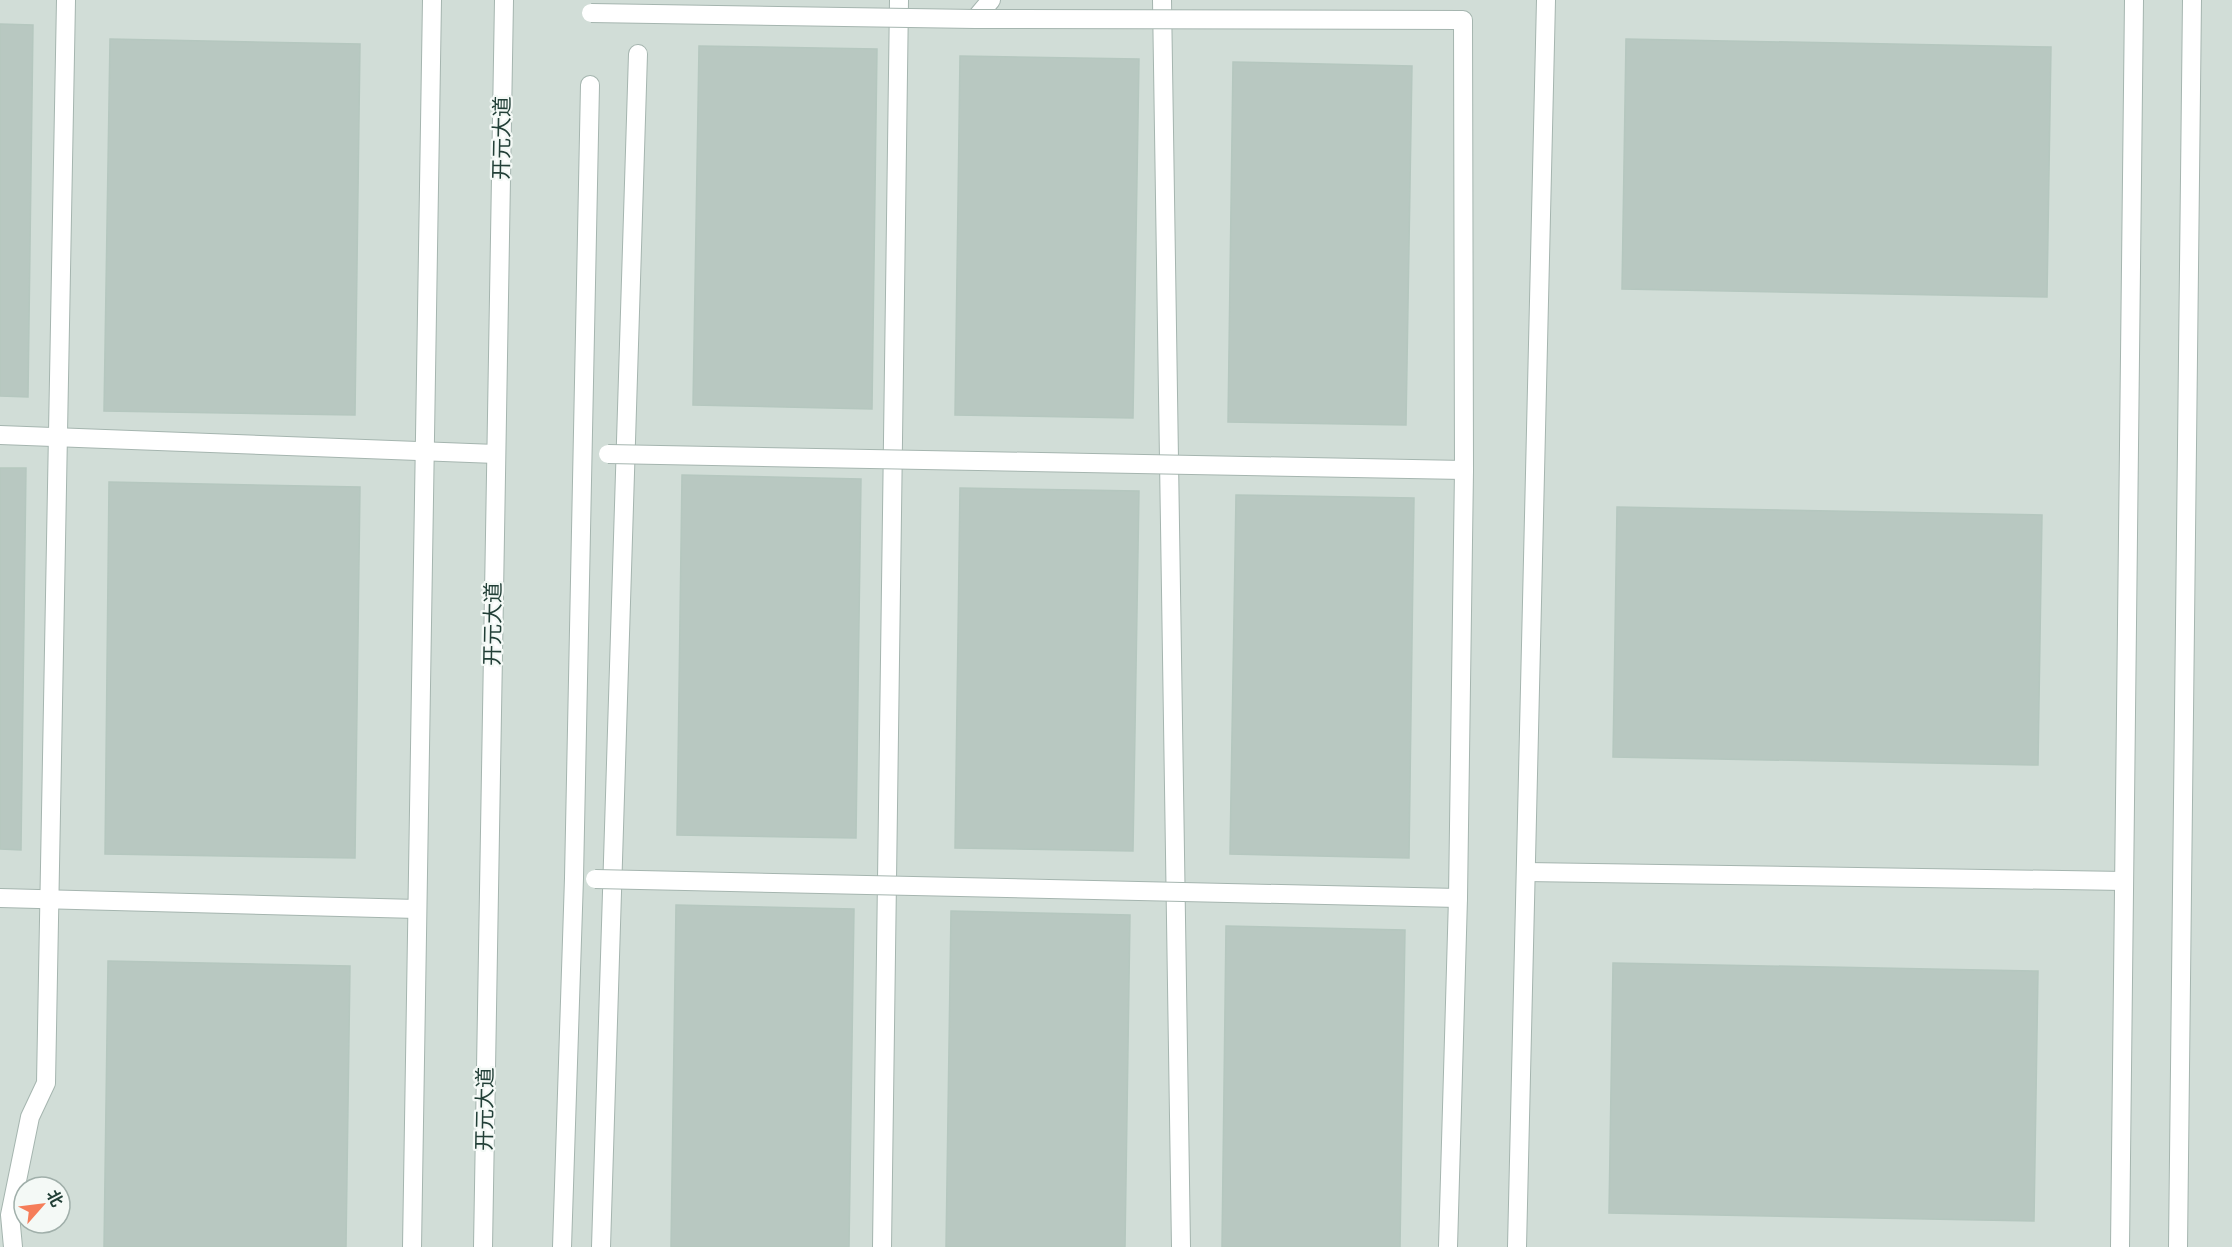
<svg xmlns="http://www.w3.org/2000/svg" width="2232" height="1247" viewBox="0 0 2232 1247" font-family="'Asap Condensed','Noto Sans SC',sans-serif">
	<rect width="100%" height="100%" fill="#e3ede8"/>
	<path fill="#d1ddd7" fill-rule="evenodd" d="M0,0H2232V1247H0ZM24,1187H60V1223H24Z"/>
	<g fill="#b8c8c1" stroke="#b5c7bf" stroke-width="1.5">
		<path d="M0,24L33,25L28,397L0,396Z"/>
		<path d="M110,39L360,44L355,415L104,411Z"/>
		<path d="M1626,39L2051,47L2047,297L1622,289Z"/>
		<path d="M699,46L877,49L872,409L693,405Z"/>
		<path d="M960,56L1139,59L1133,418L955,415Z"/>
		<path d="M1233,62L1412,66L1406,425L1228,422Z"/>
		<path d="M0,468H26L21,850L0,849Z"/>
		<path d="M682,475L861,479L856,838L677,835Z"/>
		<path d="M109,482L360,487L355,858L105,854Z"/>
		<path d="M960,488L1139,491L1133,851L955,848Z"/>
		<path d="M1236,495L1414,498L1409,858L1230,854Z"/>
		<path d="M1617,507L2042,515L2038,765L1613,757Z"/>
		<path d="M676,905L854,909L849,1247H671Z"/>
		<path d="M951,911L1130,915L1125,1247H946Z"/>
		<path d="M1226,926L1405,930L1400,1247H1222Z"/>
		<path d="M108,961L350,966L346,1247H104Z"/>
		<path d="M1613,963L2038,971L2034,1221L1609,1213Z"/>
	</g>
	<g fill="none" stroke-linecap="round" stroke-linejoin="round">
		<g stroke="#a5b5af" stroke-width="20">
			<g id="minor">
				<path d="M1162,0L1181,1247"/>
				<path d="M975,19L991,0"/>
				<path d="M0,435L496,454"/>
				<path d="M1526,872L2124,881"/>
				<path d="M0,898L417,909"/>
				<path d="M13,1247L10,1215L30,1117L46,1083L66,0"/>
				<path d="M412,1247L432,0"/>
				<path d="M483,1247L504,0"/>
				<path d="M562,1247L574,878L590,85"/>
				<path d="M601,1247L638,54"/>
				<path d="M882,1247L899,0"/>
				<path d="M1517,1247L1546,0"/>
				<path d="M2120,1247L2134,0"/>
				<path d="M2178,1247L2192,0"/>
			</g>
		</g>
		<use href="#minor" stroke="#fff" stroke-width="18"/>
		<g stroke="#a5b5af" stroke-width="20" stroke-linecap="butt">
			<g id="minor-bridge">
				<path d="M591,13L975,19L1463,20L1464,470L1458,898L1448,1247"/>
				<path d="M608,454L1464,470"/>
				<path d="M595,879L1458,898"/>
			</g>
		</g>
		<use href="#minor-bridge" stroke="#fff" stroke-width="18"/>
	</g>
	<g text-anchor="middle" stroke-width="4.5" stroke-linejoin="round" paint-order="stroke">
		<g font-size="21" fill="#223f37" stroke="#f4f9f6">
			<text transform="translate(502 138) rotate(-89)" y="7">开元大道</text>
			<text transform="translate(493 624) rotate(-89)" y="7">开元大道</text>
			<text transform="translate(485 1109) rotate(-89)" y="7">开元大道</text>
		</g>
	</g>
	<g transform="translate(42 1205) rotate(62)"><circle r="28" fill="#f4f9f6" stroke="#a0afaa" stroke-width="1.5"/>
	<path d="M0-4.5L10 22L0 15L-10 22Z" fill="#f57d59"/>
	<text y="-9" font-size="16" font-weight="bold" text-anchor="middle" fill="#223f37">北</text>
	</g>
</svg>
